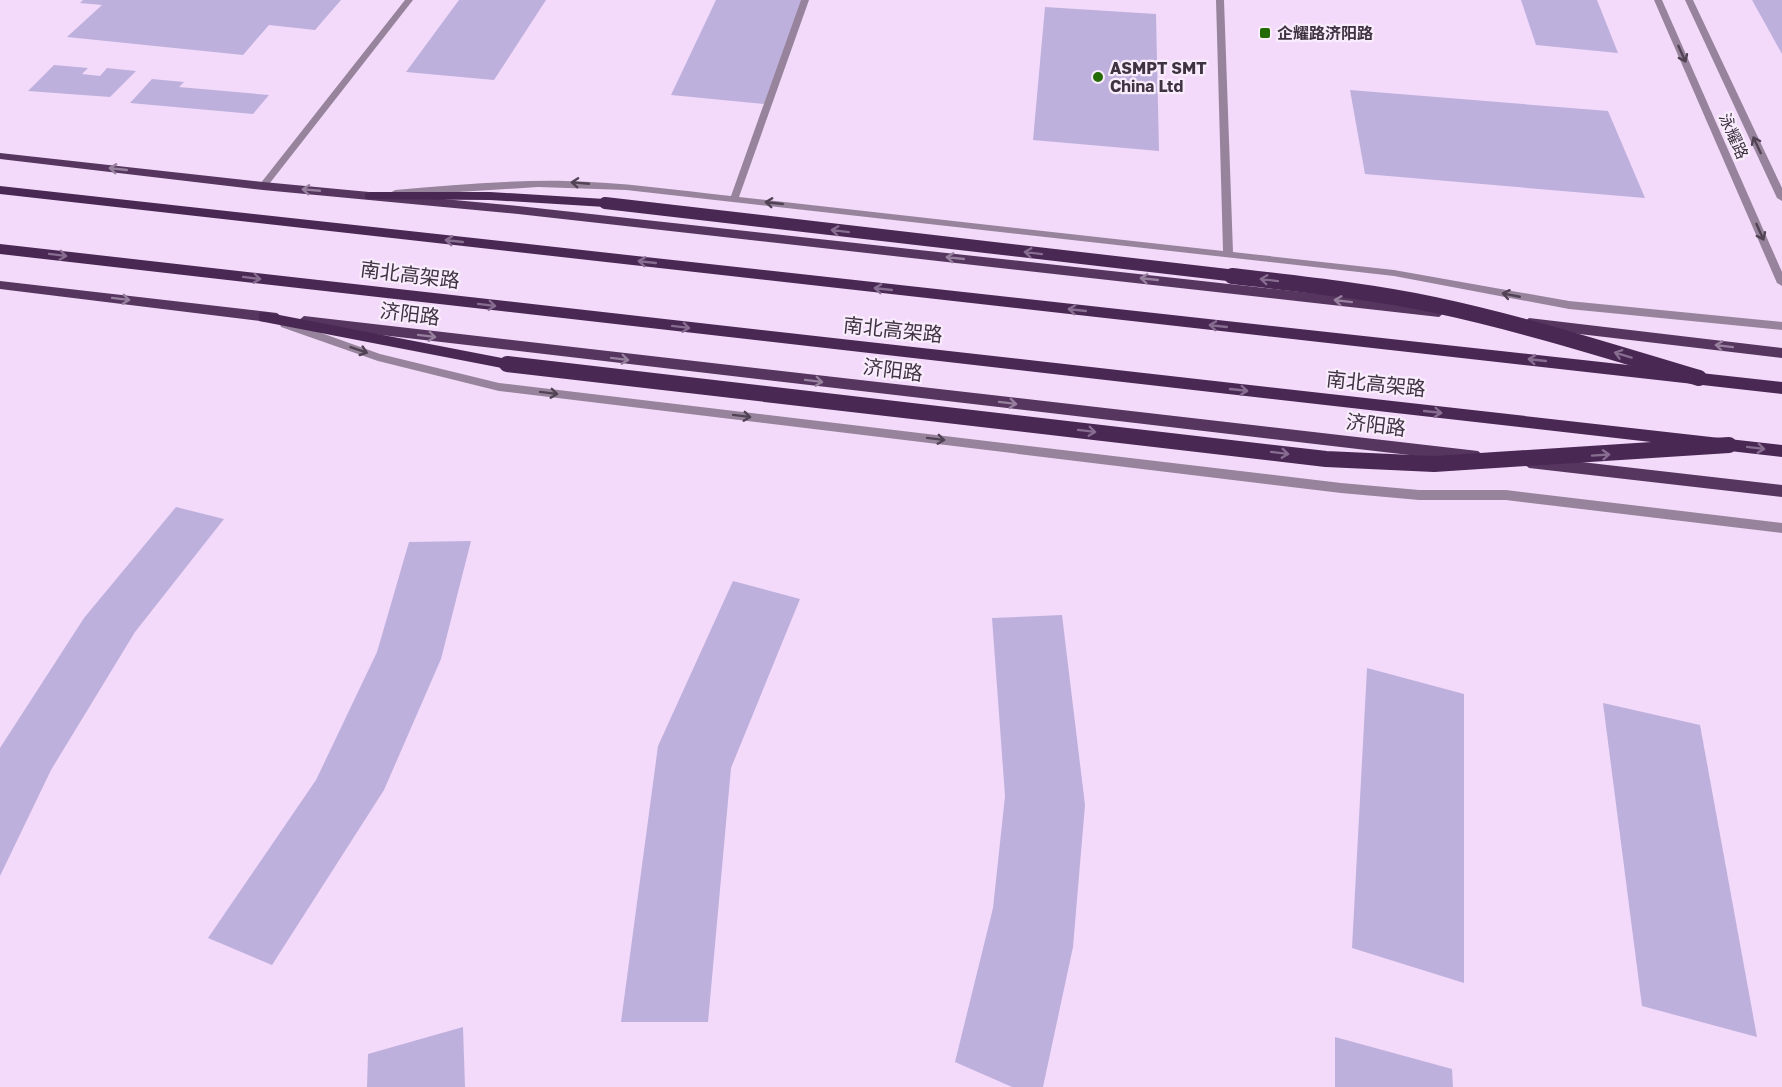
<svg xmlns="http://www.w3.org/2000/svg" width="1782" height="1087" viewBox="0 0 1782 1087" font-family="'Golos Text','Noto Sans SC',sans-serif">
	<rect width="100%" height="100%" fill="#f3dafa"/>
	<g fill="#beb0dc">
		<path d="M83,0H341L315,30L269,25L243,55L67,37L102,5L80,3Z"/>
		<path d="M459,0H546L494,80L406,72Z"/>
		<path d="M716,0H804L764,104L671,95Z"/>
		<path d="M1521,0H1597L1618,53L1536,45Z"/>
		<path d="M1752,0H1782V54Z"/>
		<path d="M1045,7L1156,14L1159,151L1033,140Z"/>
		<path d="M54,65L88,68L82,74L100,76L107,68L136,71L110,97L28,91Z"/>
		<path d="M152,79L184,82L179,87L269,95L253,114L130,103Z"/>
		<path d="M1350,90L1608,111L1645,198L1365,174Z"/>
		<path d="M176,507L224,519L135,632L51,770L0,876V748L84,618Z"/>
		<path d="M471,541L441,659L384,790L272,965L208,938L316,780L377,652L409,542Z"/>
		<path d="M733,581L800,599L731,768L708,1022H621L658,746Z"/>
		<path d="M1062,615L1085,805L1073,947L1043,1087H1012L955,1062L993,908L1005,796L992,618Z"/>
		<path d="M1367,668L1464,694V983L1352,948Z"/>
		<path d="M1603,703L1700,725L1757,1037L1642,1006Z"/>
		<path d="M463,1027L465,1087H367L368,1054Z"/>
		<path d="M1335,1037L1452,1069L1453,1087H1335Z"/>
	</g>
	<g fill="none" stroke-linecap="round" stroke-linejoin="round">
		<g fill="#97849c" fill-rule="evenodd">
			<path d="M405,0H413L266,188H260V184Z"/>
			<path d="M801,0H809L739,197L1223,251L1216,0H1224L1233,252L1394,270L1569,301L1782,322V330L1569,309L1394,276L626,190L538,187L395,196L390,193L395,190C452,185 508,180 565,181C621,182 676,190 731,196Z"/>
			<path d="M285,320L380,354L499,383L1341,483L1419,490H1506L1782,523V533L1506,500H1419L1341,493L499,391L378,361L281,327L280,324L281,321Z"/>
		</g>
		<g fill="#97849c" fill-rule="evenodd">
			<path d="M1654,0H1662L1782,272V286L1777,283Z"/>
			<path d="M1685,0H1693L1782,188V201L1777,198Z"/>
		</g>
		<g fill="#56365f" fill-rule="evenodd">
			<path d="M0,153L263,182L518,206L1439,307L1445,312L1439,317L518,214L263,190L0,159Z"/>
			<path d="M0,281L277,313L283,318L277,323L0,289Z"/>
			<path d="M304,316L1478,451L1485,457L1478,463L304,326L298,321Z"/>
			<path d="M1529,318L1782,348V358L1529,328L1523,323Z"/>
			<path d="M1529,456L1782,485V497L1529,468L1522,462Z"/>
		</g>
		<g fill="#4a2854" fill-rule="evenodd">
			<path d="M0,186L1782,382V394L0,194Z"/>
			<path d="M370,192H490L605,199L611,203L605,207L490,200L365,199V193Z"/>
			<path d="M0,244L1782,445V457L0,254Z"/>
			<path d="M264,312L507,359L514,364L507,369L259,321V313Z"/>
		</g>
		<path stroke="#4a2854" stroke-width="12" d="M605,203L1245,277"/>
		<g stroke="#4a2854" stroke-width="16">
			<path d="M1232,276C1300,284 1368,291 1435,305C1524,324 1612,352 1699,378"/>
			<path d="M507,364L1326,459L1434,464L1729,445"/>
		</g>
	</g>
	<defs><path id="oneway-shaft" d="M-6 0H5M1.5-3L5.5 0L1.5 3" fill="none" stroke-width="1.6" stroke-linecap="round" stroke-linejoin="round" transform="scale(1.5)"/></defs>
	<g stroke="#514354">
		<use href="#oneway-shaft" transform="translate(1682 54) rotate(66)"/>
		<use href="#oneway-shaft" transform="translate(1757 145) rotate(-115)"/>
		<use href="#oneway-shaft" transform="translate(580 183) rotate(-175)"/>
		<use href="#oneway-shaft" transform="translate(774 203) rotate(-174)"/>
		<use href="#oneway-shaft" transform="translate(1760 232) rotate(66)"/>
		<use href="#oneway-shaft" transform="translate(1511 295) rotate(-169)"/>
		<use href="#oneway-shaft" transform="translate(359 350) rotate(19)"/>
		<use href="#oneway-shaft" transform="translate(549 393) rotate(7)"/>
		<use href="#oneway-shaft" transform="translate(742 416) rotate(7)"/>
		<use href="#oneway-shaft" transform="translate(936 439) rotate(7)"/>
	</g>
	<g stroke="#977f9e">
		<use href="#oneway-shaft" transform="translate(118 169) rotate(-174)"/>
		<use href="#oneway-shaft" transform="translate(311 190) rotate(-175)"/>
		<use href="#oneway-shaft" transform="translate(955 258) rotate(-174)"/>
		<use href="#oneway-shaft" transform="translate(1149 279) rotate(-174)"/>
		<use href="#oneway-shaft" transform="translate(121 299) rotate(7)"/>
		<use href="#oneway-shaft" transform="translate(1343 301) rotate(-173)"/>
		<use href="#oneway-shaft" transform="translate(427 336) rotate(7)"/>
		<use href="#oneway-shaft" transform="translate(1724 346) rotate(-173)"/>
		<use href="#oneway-shaft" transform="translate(620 359) rotate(7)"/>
		<use href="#oneway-shaft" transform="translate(814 381) rotate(7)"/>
		<use href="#oneway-shaft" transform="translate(1008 403) rotate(7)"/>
	</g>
	<g stroke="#876d8f">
		<use href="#oneway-shaft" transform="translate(840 231) rotate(-173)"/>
		<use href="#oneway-shaft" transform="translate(454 241) rotate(-174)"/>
		<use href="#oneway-shaft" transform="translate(1033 253) rotate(-173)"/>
		<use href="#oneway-shaft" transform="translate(58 255) rotate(7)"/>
		<use href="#oneway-shaft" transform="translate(647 262) rotate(-174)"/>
		<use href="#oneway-shaft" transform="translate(252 278) rotate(7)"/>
		<use href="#oneway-shaft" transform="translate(1269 280) rotate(-173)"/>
		<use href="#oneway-shaft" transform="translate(883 289) rotate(-174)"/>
		<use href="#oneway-shaft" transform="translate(487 305) rotate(7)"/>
		<use href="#oneway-shaft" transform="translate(1077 310) rotate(-174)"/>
		<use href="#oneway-shaft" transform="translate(1218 326) rotate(-174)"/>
		<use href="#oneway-shaft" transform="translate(681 327) rotate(7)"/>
		<use href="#oneway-shaft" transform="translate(1623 355) rotate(-163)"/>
		<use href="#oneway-shaft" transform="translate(1537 360) rotate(-174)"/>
		<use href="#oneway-shaft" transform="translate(1239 390) rotate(6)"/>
		<use href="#oneway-shaft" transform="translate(1433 412) rotate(6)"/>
		<use href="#oneway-shaft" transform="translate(1087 431) rotate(7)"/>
		<use href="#oneway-shaft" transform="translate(1756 448) rotate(7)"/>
		<use href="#oneway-shaft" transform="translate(1280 453) rotate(7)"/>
		<use href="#oneway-shaft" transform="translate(1601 455) rotate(-4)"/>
	</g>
	<g fill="#246b05" stroke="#f9ecfc" stroke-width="2">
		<rect x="1259" y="27" width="12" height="12" rx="3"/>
		<circle cx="1098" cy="77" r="6"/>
	</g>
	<g text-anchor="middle" stroke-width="4.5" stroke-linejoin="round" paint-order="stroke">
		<g font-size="16" font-weight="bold" fill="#3f3342" stroke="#f9ecfc" text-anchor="start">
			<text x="1277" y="39">企耀路济阳路</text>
			<text x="1110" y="74">ASMPT SMT<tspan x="1110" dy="18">China Ltd</tspan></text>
		</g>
		<g font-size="16" fill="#3f3342" stroke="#f9ecfc">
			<text transform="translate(1734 136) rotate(66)" y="6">泳耀路</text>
		</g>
		<g font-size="20" fill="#3f3342" stroke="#f9ecfc">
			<text transform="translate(410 275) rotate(7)" y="7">南北高架路</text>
			<text transform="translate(410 314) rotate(7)" y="7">济阳路</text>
			<text transform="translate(893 330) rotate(6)" y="7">南北高架路</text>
			<text transform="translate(893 370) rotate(7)" y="7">济阳路</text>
			<text transform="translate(1376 384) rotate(6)" y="7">南北高架路</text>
			<text transform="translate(1376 425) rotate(7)" y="7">济阳路</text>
		</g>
	</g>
</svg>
